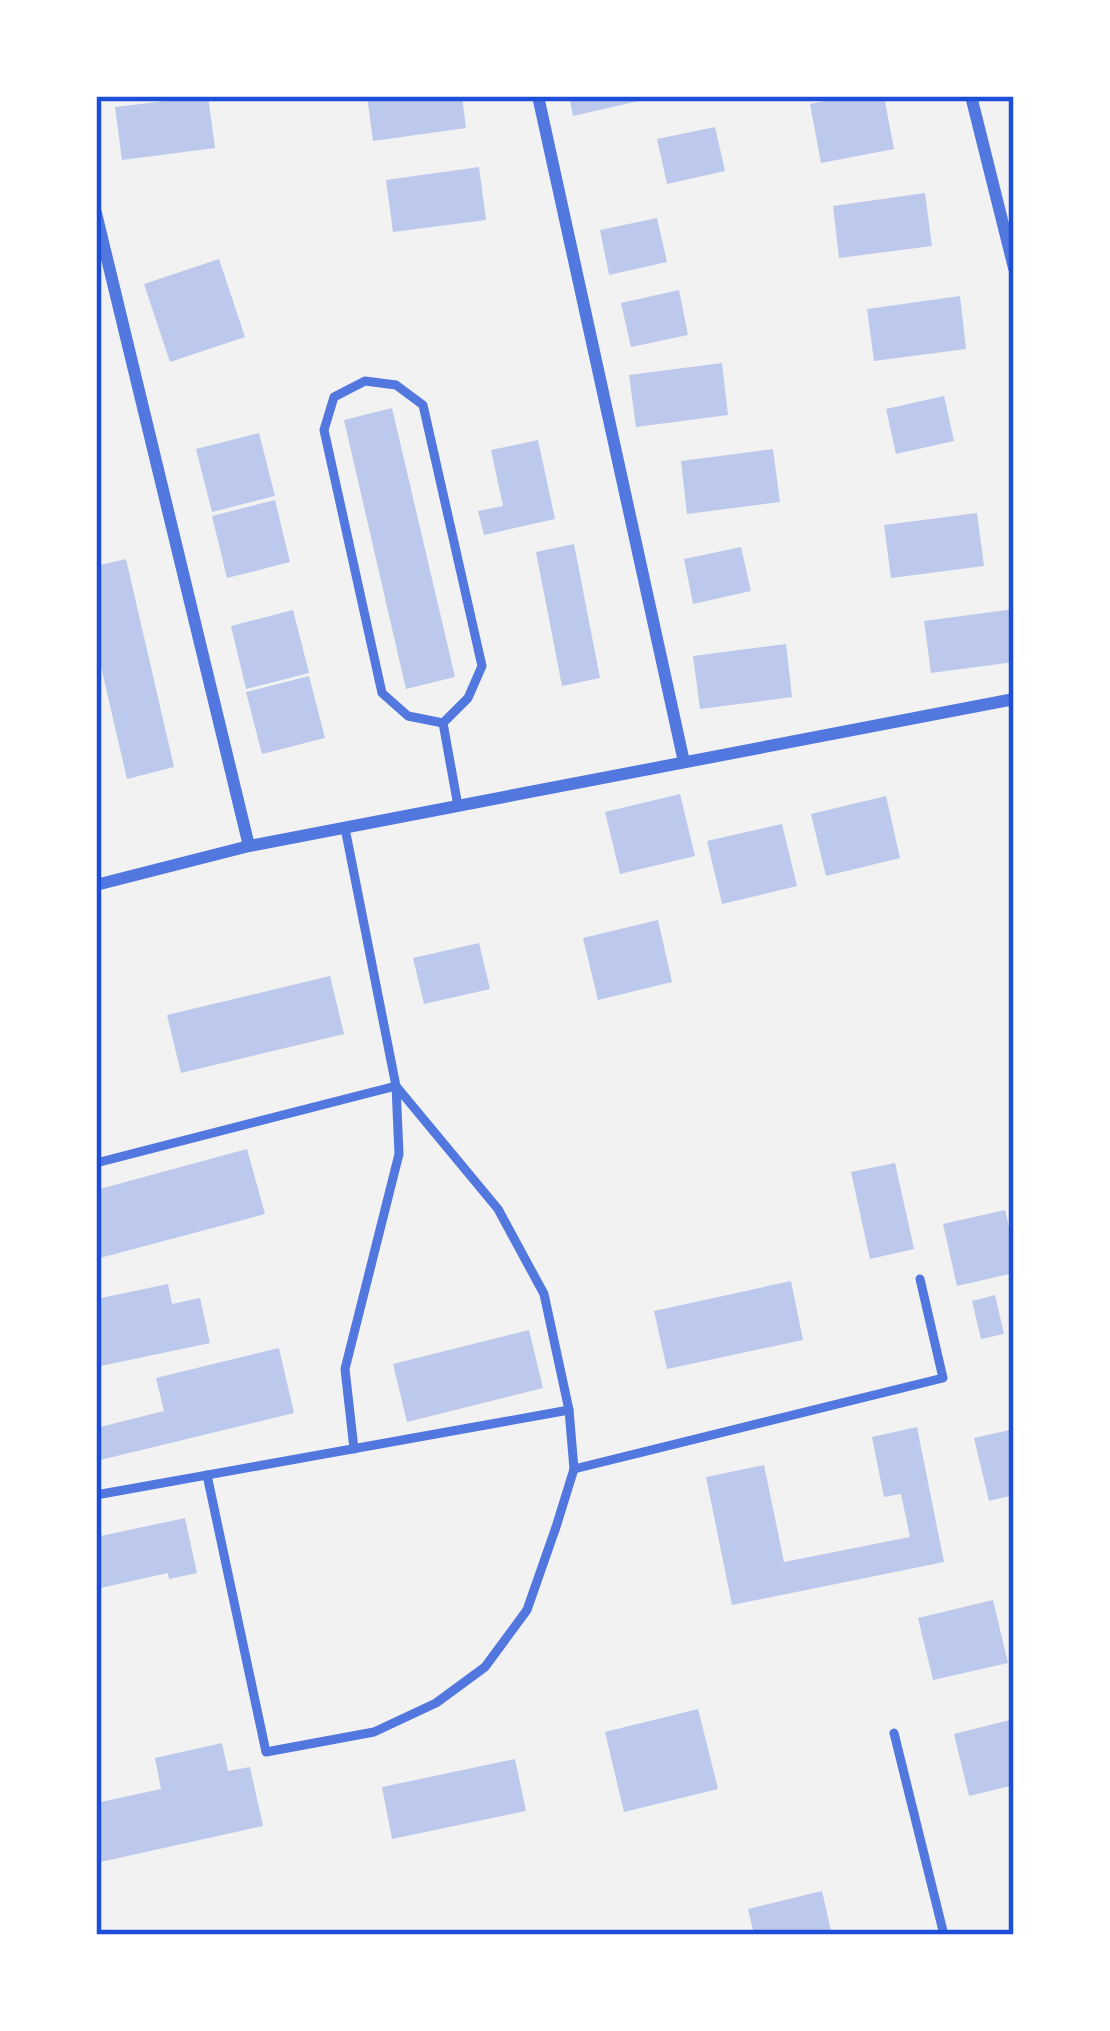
<svg xmlns="http://www.w3.org/2000/svg" width="1110" height="2031" viewBox="0 0 1110 2031" font-family="Lora,serif">
	<rect width="100%" height="100%" fill="#f2f2f2"/>
	<g fill="#bdc9ec">
		<path d="M208,96L215,148L122,160L115,107Z"/>
		<path d="M367,96H462L466,128L373,141Z"/>
		<path d="M569,96H642L643,100L573,116Z"/>
		<path d="M850,96H884L894,149L821,163L810,104Z"/>
		<path d="M715,127L725,171L667,184L657,139Z"/>
		<path d="M479,167L486,220L393,232L386,180Z"/>
		<path d="M925,193L932,246L839,258L833,206Z"/>
		<path d="M657,218L667,262L609,275L600,230Z"/>
		<path d="M219,259L245,337L170,362L144,284Z"/>
		<path d="M679,290L688,335L631,347L621,303Z"/>
		<path d="M960,296L966,349L874,361L867,309Z"/>
		<path d="M722,363L728,415L636,427L629,375Z"/>
		<path d="M944,396L954,441L896,454L886,409Z"/>
		<path d="M392,408L455,677L406,689L344,420Z"/>
		<path d="M259,433L275,496L212,512L196,449Z"/>
		<path d="M538,440L555,519L484,535L478,511L503,506L491,450Z"/>
		<path d="M773,449L780,502L687,514L681,461Z"/>
		<path d="M275,500L290,562L227,578L212,516Z"/>
		<path d="M977,513L984,566L891,578L884,525Z"/>
		<path d="M574,544L600,678L562,686L536,552Z"/>
		<path d="M741,547L751,591L693,604L684,559Z"/>
		<path d="M126,559L174,767L127,779L96,645V566Z"/>
		<path d="M1014,609V662L931,673L924,621Z"/>
		<path d="M293,610L309,673L246,689L231,626Z"/>
		<path d="M786,644L792,697L700,709L693,656Z"/>
		<path d="M309,676L325,738L262,754L246,692Z"/>
		<path d="M680,794L695,856L620,874L605,812Z"/>
		<path d="M886,796L900,858L826,876L811,814Z"/>
		<path d="M782,824L797,886L722,904L707,841Z"/>
		<path d="M658,920L672,982L598,1000L583,938Z"/>
		<path d="M479,943L490,989L424,1004L413,958Z"/>
		<path d="M330,976L344,1034L181,1073L167,1015Z"/>
		<path d="M247,1149L265,1214L96,1259V1190Z"/>
		<path d="M895,1163L914,1249L870,1259L851,1172Z"/>
		<path d="M1005,1210L1014,1250V1273L957,1286L943,1224Z"/>
		<path d="M791,1281L803,1340L667,1369L654,1311Z"/>
		<path d="M168,1284L172,1304L200,1298L210,1343L96,1367V1299Z"/>
		<path d="M995,1295L1004,1334L981,1339L972,1301Z"/>
		<path d="M529,1330L543,1388L407,1422L393,1364Z"/>
		<path d="M279,1348L294,1413L96,1461V1428L164,1411L156,1378Z"/>
		<path d="M917,1427L944,1562L732,1605L706,1477L764,1465L784,1562L910,1537L901,1494L884,1497L872,1437Z"/>
		<path d="M1014,1429V1495L989,1501L974,1438Z"/>
		<path d="M185,1518L197,1573L169,1579L168,1573L96,1589V1537Z"/>
		<path d="M993,1600L1008,1663L933,1680L918,1618Z"/>
		<path d="M698,1709L718,1789L624,1812L605,1732Z"/>
		<path d="M1014,1719V1785L969,1796L954,1734Z"/>
		<path d="M222,1743L228,1771L250,1767L263,1826L96,1863V1803L161,1789L155,1758Z"/>
		<path d="M515,1759L526,1811L392,1839L382,1787Z"/>
		<path d="M822,1891L832,1935H754L748,1909Z"/>
	</g>
	<g fill="none" stroke-linecap="round" stroke-linejoin="round">
		<g stroke="#5277de" stroke-width="9">
			<path d="M365,381L396,385L423,405L482,666L468,698L443,723L408,716L382,693L324,430L334,397Z"/>
			<path d="M443,723L458,806"/>
			<path d="M345,828L396,1086L399,1154L345,1369L354,1449"/>
			<path d="M96,1163L396,1086"/>
			<path d="M574,1469L943,1378L920,1279"/>
			<path d="M207,1475L266,1752L374,1732L436,1703L485,1667L527,1610L556,1527L574,1469L569,1410"/>
			<path d="M96,1495L569,1410L544,1294L498,1209L396,1086"/>
			<path d="M894,1733L944,1935"/>
		</g>
		<g stroke="#5277de" stroke-width="12">
			<path d="M538,96L684,762"/>
			<path d="M971,96L1014,268"/>
			<path d="M96,213L249,846"/>
			<path d="M96,885L249,846L1014,699"/>
		</g>
	</g>
	<rect width="1110" height="2031" fill="none" stroke="#ffffff" stroke-width="198"/>
	<rect x="99" y="99" width="912" height="1833" fill="none" stroke="#1d4ed8" stroke-width="4.5"/>
</svg>
